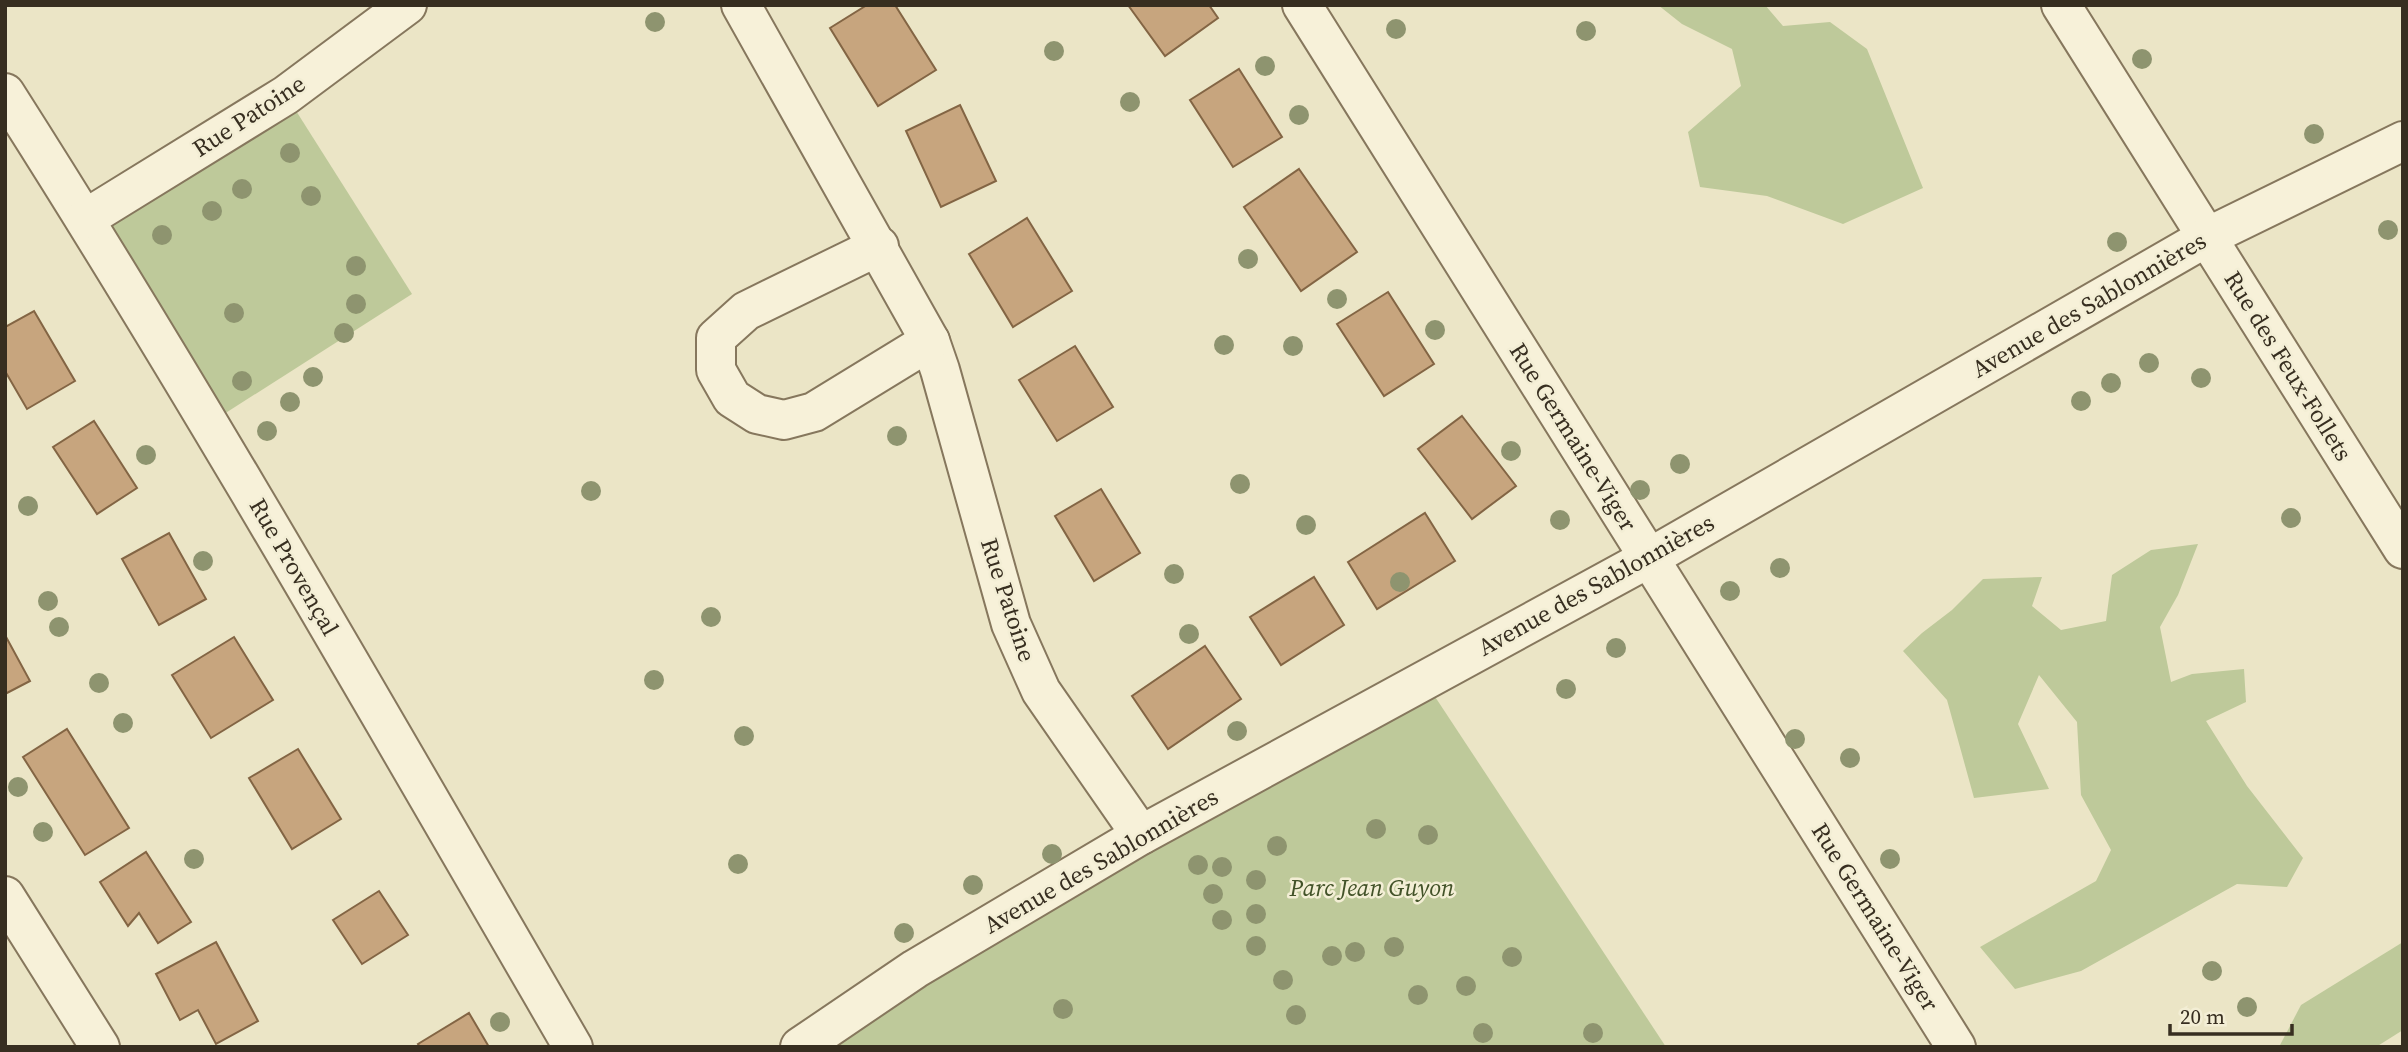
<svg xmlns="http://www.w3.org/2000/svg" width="2408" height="1052" viewBox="0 0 2408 1052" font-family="'Source Serif 4',serif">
	<rect width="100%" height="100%" fill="#ebe5c6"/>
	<g fill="#bec99a">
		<path d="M1658,5H1765L1783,26L1830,22L1867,49L1923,188L1843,224L1767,196L1700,187L1688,132L1741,86L1732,49L1682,24Z"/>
		<path d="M286,95L412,294L210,423L85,219Z"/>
		<path d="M2198,544L2178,595L2160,627L2171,682L2192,674L2244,669L2246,702L2206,721L2247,786L2303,858L2287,887L2237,884L2081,971L2015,989L1980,947L2096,881L2111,850L2081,795L2077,722L2039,675L2018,724L2049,789L1974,798L1947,700L1903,651L1922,633L1952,610L1983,579L2042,577L2032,606L2061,630L2106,621L2112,575L2151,550Z"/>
		<path d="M1424,680L1666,1047H800Z"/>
		<path d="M2403,942V1030L2376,1047H2279L2301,1005Z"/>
	</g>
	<g fill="#c7a57e" stroke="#836544" stroke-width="2">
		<path d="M867,5H895L936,70L878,106L830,28Z"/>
		<path d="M1128,5H1209L1218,18L1165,56Z"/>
		<path d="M1239,69L1282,137L1233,167L1190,100Z"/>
		<path d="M960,105L996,181L941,207L906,131Z"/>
		<path d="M1299,169L1357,252L1301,291L1244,207Z"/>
		<path d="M1027,218L1072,291L1013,327L969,254Z"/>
		<path d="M1388,292L1434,364L1384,396L1337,324Z"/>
		<path d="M34,311L75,381L27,409L5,371V327Z"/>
		<path d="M1075,346L1113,407L1057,441L1019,380Z"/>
		<path d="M1462,416L1516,486L1472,519L1418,449Z"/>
		<path d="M94,421L137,488L97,514L53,447Z"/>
		<path d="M1101,489L1140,553L1094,581L1055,516Z"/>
		<path d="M1425,513L1455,561L1377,609L1348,562Z"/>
		<path d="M169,533L206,599L159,625L122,559Z"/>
		<path d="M1314,577L1344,625L1281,665L1250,617Z"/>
		<path d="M5,635L30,681L5,694Z"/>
		<path d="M234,637L273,700L211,738L172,675Z"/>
		<path d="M1205,646L1241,699L1168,749L1132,696Z"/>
		<path d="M67,729L129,828L85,855L23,757Z"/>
		<path d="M298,749L341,819L292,849L249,778Z"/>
		<path d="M146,852L191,922L158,943L139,913L128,926L100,882Z"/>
		<path d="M379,891L408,935L362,964L333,920Z"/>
		<path d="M216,942L258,1021L216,1044L198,1010L180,1020L156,974Z"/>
		<path d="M469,1013L489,1047H420L418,1044Z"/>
	</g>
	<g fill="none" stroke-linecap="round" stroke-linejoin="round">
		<g stroke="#86775d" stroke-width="42">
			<g id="minor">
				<path d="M741,5L930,341L940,370L1011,624L1041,691L1141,835"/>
				<path d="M1302,5L1956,1047"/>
				<path d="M2061,5L2403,549"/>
				<path d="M5,93C204,405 387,727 573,1047"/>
				<path d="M85,219L286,95L407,5"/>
				<path d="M879,246L746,311L716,338V370L732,398L757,414L784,420L814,412L930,341"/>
				<path d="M5,896L100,1047"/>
				<path d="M800,1047L915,969L1141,835L1649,558L2207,237L2403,141"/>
			</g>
		</g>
		<use href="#minor" stroke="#f7f1d9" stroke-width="38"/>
	</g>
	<g fill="#8e946f">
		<circle cx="655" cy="22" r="10"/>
		<circle cx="1396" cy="29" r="10"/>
		<circle cx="1586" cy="31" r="10"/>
		<circle cx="1054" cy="51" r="10"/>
		<circle cx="2142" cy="59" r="10"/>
		<circle cx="1265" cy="66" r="10"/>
		<circle cx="1130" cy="102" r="10"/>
		<circle cx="1299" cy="115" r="10"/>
		<circle cx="2314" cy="134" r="10"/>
		<circle cx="290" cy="153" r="10"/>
		<circle cx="242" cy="189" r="10"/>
		<circle cx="311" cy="196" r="10"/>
		<circle cx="212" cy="211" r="10"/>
		<circle cx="2388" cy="230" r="10"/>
		<circle cx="162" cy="235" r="10"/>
		<circle cx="2117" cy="242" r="10"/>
		<circle cx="1248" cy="259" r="10"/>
		<circle cx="356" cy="266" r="10"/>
		<circle cx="1337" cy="299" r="10"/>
		<circle cx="356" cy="304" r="10"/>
		<circle cx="234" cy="313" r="10"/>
		<circle cx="1435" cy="330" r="10"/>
		<circle cx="344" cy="333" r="10"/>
		<circle cx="1224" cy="345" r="10"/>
		<circle cx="1293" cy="346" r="10"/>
		<circle cx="2149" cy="363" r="10"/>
		<circle cx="313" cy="377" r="10"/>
		<circle cx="2201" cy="378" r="10"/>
		<circle cx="242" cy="381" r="10"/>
		<circle cx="2111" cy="383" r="10"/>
		<circle cx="2081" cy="401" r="10"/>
		<circle cx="290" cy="402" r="10"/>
		<circle cx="267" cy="431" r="10"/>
		<circle cx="897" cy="436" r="10"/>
		<circle cx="1511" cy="451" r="10"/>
		<circle cx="146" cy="455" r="10"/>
		<circle cx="1680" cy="464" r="10"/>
		<circle cx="1240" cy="484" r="10"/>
		<circle cx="1640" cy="490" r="10"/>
		<circle cx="591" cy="491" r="10"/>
		<circle cx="28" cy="506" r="10"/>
		<circle cx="2291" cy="518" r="10"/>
		<circle cx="1560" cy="520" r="10"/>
		<circle cx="1306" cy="525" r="10"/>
		<circle cx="203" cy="561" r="10"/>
		<circle cx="1780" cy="568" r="10"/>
		<circle cx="1174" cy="574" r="10"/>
		<circle cx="1400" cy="582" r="10"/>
		<circle cx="1730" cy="591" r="10"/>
		<circle cx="48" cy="601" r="10"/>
		<circle cx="711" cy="617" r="10"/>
		<circle cx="59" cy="627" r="10"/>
		<circle cx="1189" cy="634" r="10"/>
		<circle cx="1616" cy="648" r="10"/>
		<circle cx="654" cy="680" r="10"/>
		<circle cx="99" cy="683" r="10"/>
		<circle cx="1566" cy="689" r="10"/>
		<circle cx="123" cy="723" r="10"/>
		<circle cx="1237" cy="731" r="10"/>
		<circle cx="744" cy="736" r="10"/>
		<circle cx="1795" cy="739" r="10"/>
		<circle cx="1850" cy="758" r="10"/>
		<circle cx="18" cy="787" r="10"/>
		<circle cx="1376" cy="829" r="10"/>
		<circle cx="43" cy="832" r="10"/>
		<circle cx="1428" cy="835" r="10"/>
		<circle cx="1277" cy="846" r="10"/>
		<circle cx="1052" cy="854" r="10"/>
		<circle cx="194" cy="859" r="10"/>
		<circle cx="1890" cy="859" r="10"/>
		<circle cx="738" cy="864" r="10"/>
		<circle cx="1198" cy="865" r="10"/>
		<circle cx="1222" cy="867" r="10"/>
		<circle cx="1256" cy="880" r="10"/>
		<circle cx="973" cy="885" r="10"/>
		<circle cx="1213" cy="894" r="10"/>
		<circle cx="1256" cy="914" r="10"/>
		<circle cx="1222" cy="920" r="10"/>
		<circle cx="904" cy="933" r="10"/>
		<circle cx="1256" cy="946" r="10"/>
		<circle cx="1394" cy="947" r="10"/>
		<circle cx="1355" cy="952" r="10"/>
		<circle cx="1332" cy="956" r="10"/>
		<circle cx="1512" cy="957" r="10"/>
		<circle cx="2212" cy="971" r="10"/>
		<circle cx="1283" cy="980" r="10"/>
		<circle cx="1466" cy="986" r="10"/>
		<circle cx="1418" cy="995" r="10"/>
		<circle cx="2247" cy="1007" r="10"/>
		<circle cx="1063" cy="1009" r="10"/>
		<circle cx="1296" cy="1015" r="10"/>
		<circle cx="500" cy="1022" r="10"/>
		<circle cx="1483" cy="1033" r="10"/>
		<circle cx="1593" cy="1033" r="10"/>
	</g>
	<g text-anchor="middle" stroke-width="5" stroke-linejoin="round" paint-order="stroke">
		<g font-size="24" fill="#372e20" stroke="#f3eed5">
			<text transform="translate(249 116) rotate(-33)" y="8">Rue Patoine</text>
			<text transform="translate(2089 305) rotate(-30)" y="8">Avenue des Sablonnières</text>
			<text transform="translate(2288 366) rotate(58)" y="8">Rue des Feux-Follets</text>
			<text transform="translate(1573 437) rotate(58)" y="8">Rue Germaine-Viger</text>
			<text transform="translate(294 567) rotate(60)" y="8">Rue Provençal</text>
			<text transform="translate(1596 585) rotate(-29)" y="8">Avenue des Sablonnières</text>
			<text transform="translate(1008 600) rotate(72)" y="8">Rue Patoine</text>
			<text transform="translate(1101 861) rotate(-30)" y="8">Avenue des Sablonnières</text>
			<text transform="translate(1875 917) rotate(58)" y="8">Rue Germaine-Viger</text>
		</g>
		<g font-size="24" font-style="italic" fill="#425228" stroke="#f3eed5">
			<text x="1372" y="896">Parc Jean Guyon</text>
		</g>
	</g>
	<rect width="2408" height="1052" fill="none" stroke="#372e20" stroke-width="14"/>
	<path d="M2170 1024v10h122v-10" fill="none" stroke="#372e20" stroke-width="3.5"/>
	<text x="2180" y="1024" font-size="21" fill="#372e20" stroke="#f3eed5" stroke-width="5" paint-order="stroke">20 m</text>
</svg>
